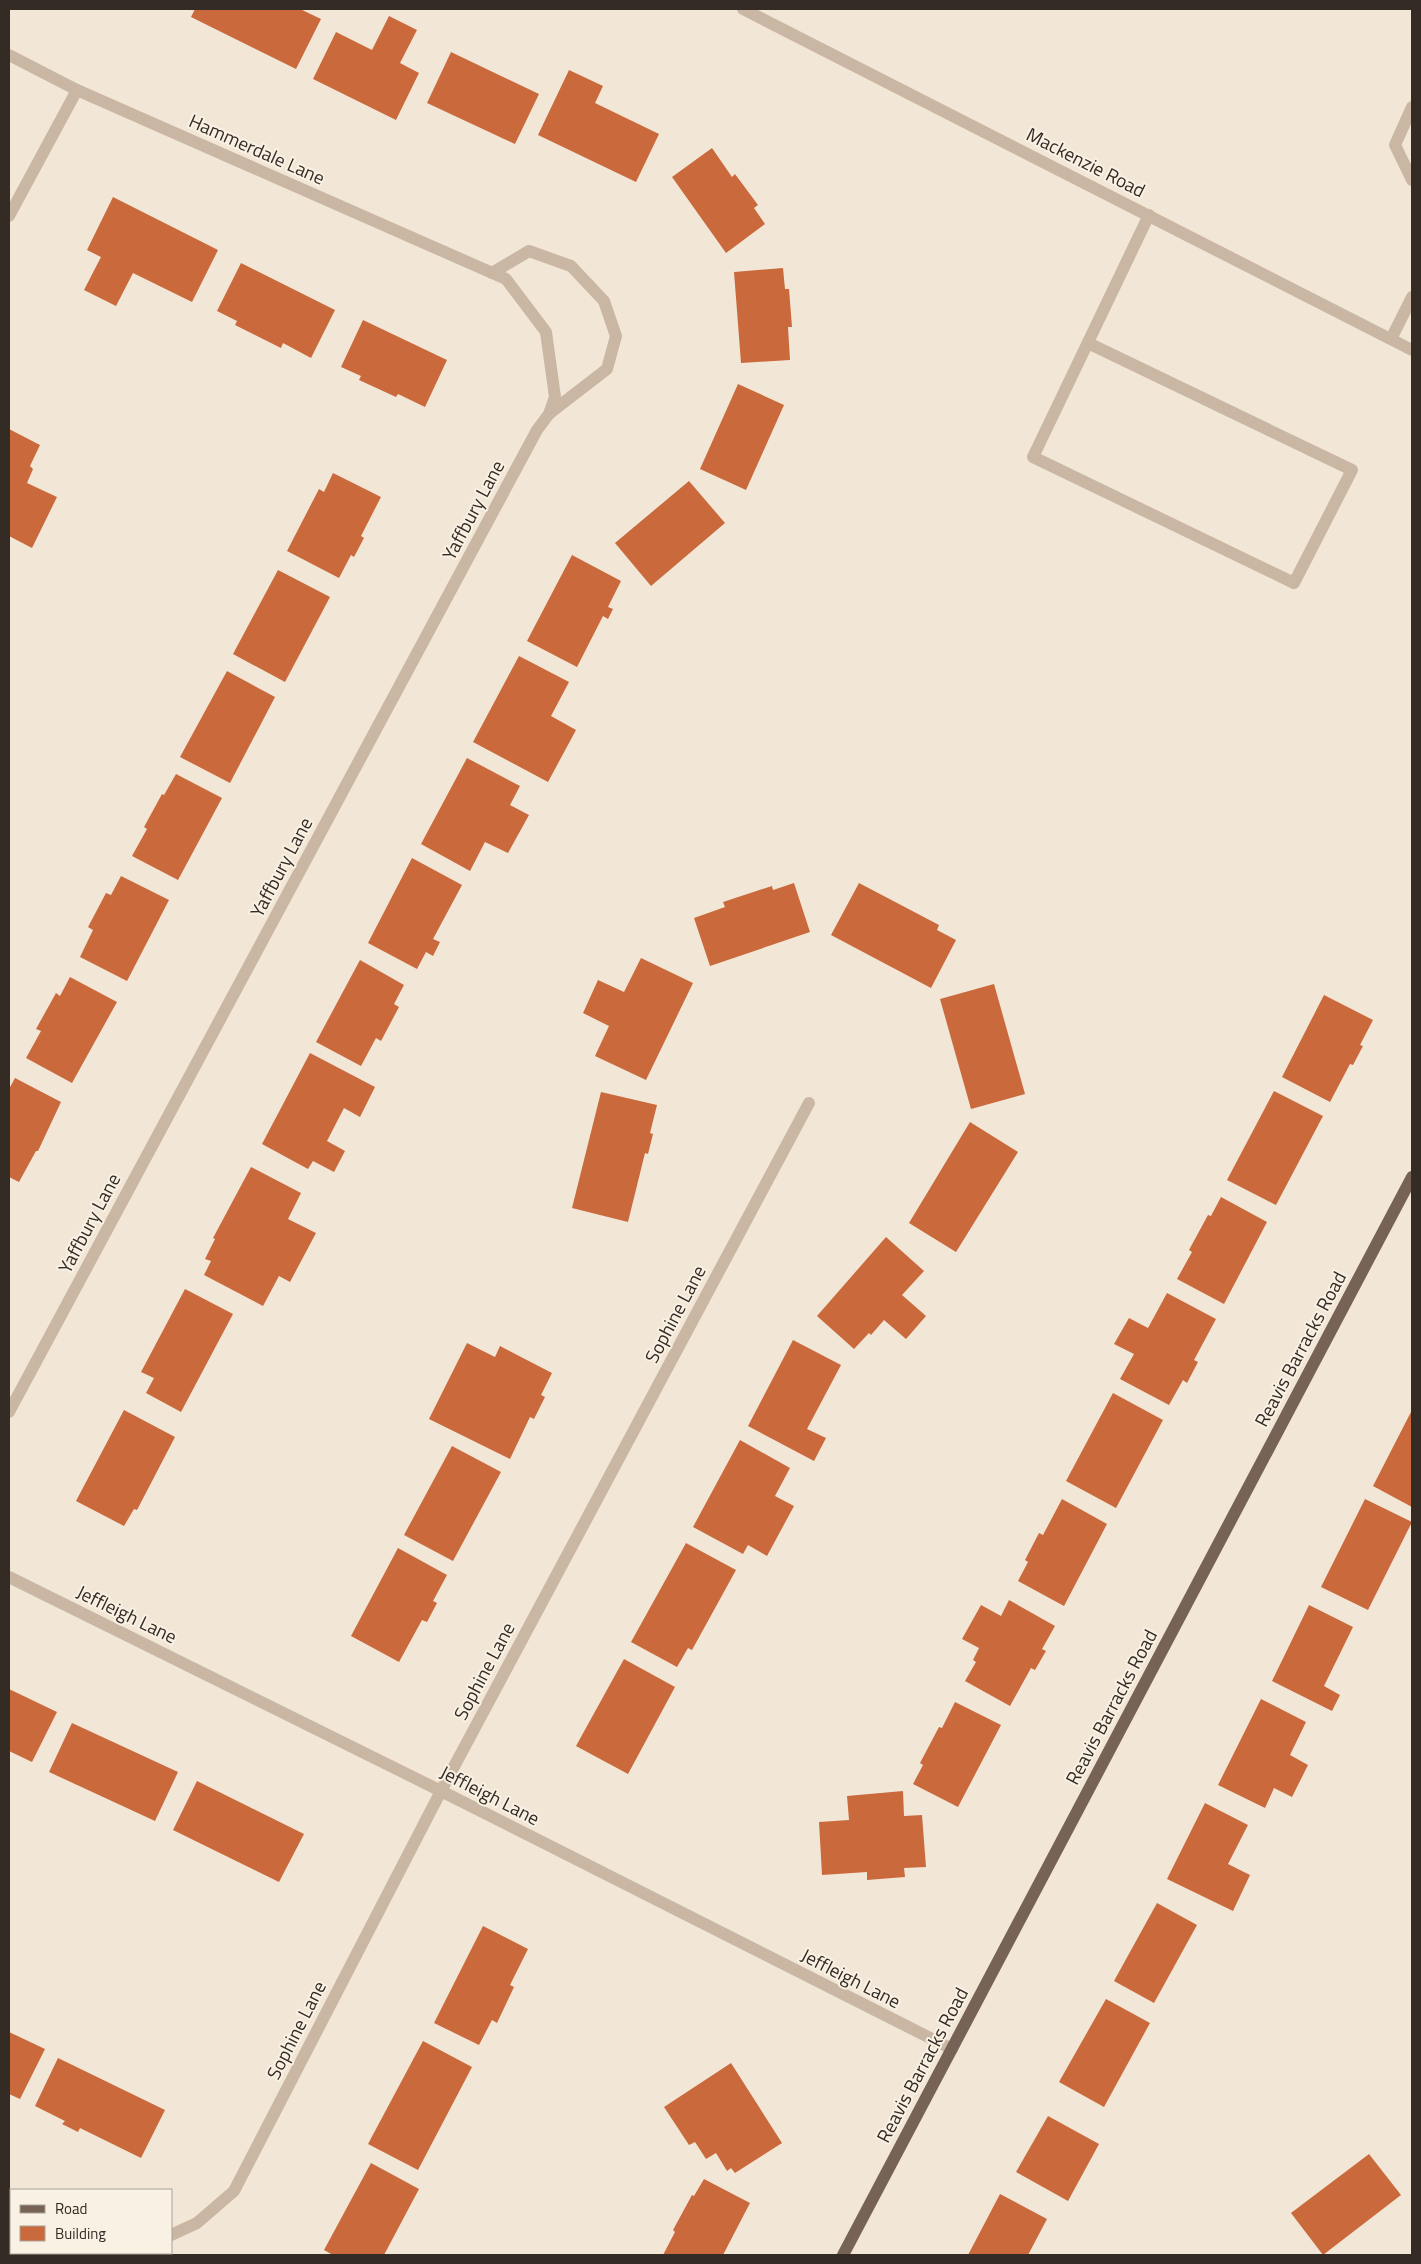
<svg xmlns="http://www.w3.org/2000/svg" width="1421" height="2264" viewBox="0 0 1421 2264" font-family="'Titillium Web',sans-serif">
	<rect width="100%" height="100%" fill="#f2e7d7"/>
	<g fill="#ca693c">
		<path d="M195,9H300L321,19L296,69L191,17Z"/>
		<path d="M389,16L417,30L400,63L419,73L396,120L313,79L336,32L372,50Z"/>
		<path d="M451,52L539,94L515,144L427,103Z"/>
		<path d="M569,70L603,86L595,103L659,134L636,182L538,135Z"/>
		<path d="M712,148L732,177L735,174L758,205L754,208L765,224L726,253L672,177Z"/>
		<path d="M113,197L218,250L192,302L133,273L116,306L84,290L101,257L87,250Z"/>
		<path d="M241,263L335,310L311,358L283,343L281,348L235,325L237,321L217,311Z"/>
		<path d="M783,268L785,289H789L792,327H788L790,360L741,363L734,272Z"/>
		<path d="M363,320L447,360L425,407L398,394L396,397L359,380L361,376L341,367Z"/>
		<path d="M738,384L784,405L746,490L700,469Z"/>
		<path d="M9,429L40,445L30,466L33,469L27,483L57,497L32,548L9,536Z"/>
		<path d="M333,473L381,497L361,536L364,538L354,557L351,555L339,578L287,551L319,489L324,492Z"/>
		<path d="M689,481L725,523L651,586L615,543Z"/>
		<path d="M572,555L621,581L608,607L613,609L608,619L603,616L577,667L527,641Z"/>
		<path d="M278,570L330,597L285,682L233,654Z"/>
		<path d="M519,656L569,682L551,716L576,730L548,782L473,742Z"/>
		<path d="M227,671L275,697L230,783L180,757Z"/>
		<path d="M467,758L520,786L510,805L529,815L508,853L485,842L470,871L421,844Z"/>
		<path d="M176,774L222,798L178,880L132,856L147,829L144,827L162,794L164,795Z"/>
		<path d="M412,858L462,885L433,939L440,942L433,956L426,952L417,969L368,943Z"/>
		<path d="M121,876L169,900L127,981L80,957L93,930L88,927L106,893L111,895Z"/>
		<path d="M794,883L810,932L710,966L694,918L725,907L723,902L772,886L773,890Z"/>
		<path d="M859,883L939,925L937,930L956,940L931,988L831,935Z"/>
		<path d="M641,958L693,983L646,1080L595,1056L609,1026L583,1013L598,980L624,992Z"/>
		<path d="M360,960L404,985L394,1004L399,1007L381,1041L376,1038L361,1066L316,1042Z"/>
		<path d="M70,977L117,1002L72,1083L26,1058L41,1031L36,1029L56,993L60,996Z"/>
		<path d="M994,984L1025,1094L971,1109L940,999Z"/>
		<path d="M1324,995L1373,1020L1360,1045L1363,1046L1353,1065L1350,1064L1330,1102L1282,1077Z"/>
		<path d="M310,1053L375,1087L360,1117L344,1108L327,1141L345,1151L334,1172L313,1161L308,1169L262,1144Z"/>
		<path d="M15,1078L61,1102L38,1151H36L19,1182L9,1177V1089Z"/>
		<path d="M1274,1091L1323,1116L1276,1205L1227,1180Z"/>
		<path d="M601,1092L657,1105L650,1133L653,1134L648,1154L645,1153L628,1222L572,1208Z"/>
		<path d="M970,1122L1018,1152L956,1252L909,1223Z"/>
		<path d="M251,1167L301,1193L288,1219L316,1233L290,1282L279,1276L263,1306L204,1275L211,1261L205,1259L215,1239L213,1238Z"/>
		<path d="M1221,1197L1267,1222L1224,1304L1177,1279L1192,1252L1189,1250L1208,1215L1211,1216Z"/>
		<path d="M886,1237L924,1271L902,1295L926,1316L906,1339L884,1320L871,1335L869,1333L854,1349L817,1316Z"/>
		<path d="M185,1289L233,1314L181,1412L146,1393L154,1378L141,1372Z"/>
		<path d="M1167,1293L1216,1319L1194,1360L1198,1362L1187,1383L1183,1380L1169,1405L1120,1379L1134,1354L1114,1344L1129,1318L1148,1328Z"/>
		<path d="M793,1340L841,1365L807,1429L826,1438L814,1461L748,1426Z"/>
		<path d="M467,1343L495,1357L500,1346L552,1373L541,1395L545,1397L534,1419L530,1417L510,1459L429,1419Z"/>
		<path d="M1113,1393L1163,1420L1116,1508L1066,1481Z"/>
		<path d="M124,1410L175,1437L137,1510L134,1509L124,1526L76,1501Z"/>
		<path d="M1412,1410V1507L1373,1486Z"/>
		<path d="M740,1440L790,1468L775,1496L794,1506L767,1556L748,1545L743,1554L693,1527Z"/>
		<path d="M452,1446L501,1472L453,1561L404,1535Z"/>
		<path d="M1062,1499L1107,1524L1064,1606L1018,1581L1028,1562L1025,1560L1039,1533L1043,1535Z"/>
		<path d="M1365,1499L1412,1522L1368,1610L1321,1587Z"/>
		<path d="M686,1543L736,1570L692,1650L688,1648L677,1667L631,1642Z"/>
		<path d="M398,1548L447,1575L433,1601L437,1603L427,1622L422,1620L399,1662L351,1636Z"/>
		<path d="M1009,1600L1055,1626L1042,1649L1046,1651L1035,1670L1031,1668L1010,1706L965,1681L976,1662L973,1660L979,1648L962,1639L981,1605L1001,1616Z"/>
		<path d="M1309,1605L1353,1627L1324,1686L1340,1695L1332,1711L1272,1681Z"/>
		<path d="M624,1659L675,1687L628,1774L576,1746Z"/>
		<path d="M9,1689L57,1712L32,1762L9,1751Z"/>
		<path d="M1261,1699L1306,1722L1290,1755L1308,1765L1292,1797L1274,1788L1265,1808L1218,1785Z"/>
		<path d="M955,1702L1001,1725L958,1807L913,1784L923,1765L920,1763L939,1727L942,1728Z"/>
		<path d="M72,1723L178,1772L155,1821L49,1772Z"/>
		<path d="M197,1781L304,1834L279,1882L173,1830Z"/>
		<path d="M903,1791L904,1816L922,1815L926,1867L904,1868L905,1877L867,1880V1872L822,1875L819,1822L849,1820L847,1796Z"/>
		<path d="M1205,1803L1248,1825L1228,1864L1250,1875L1233,1911L1167,1879Z"/>
		<path d="M1157,1903L1197,1925L1154,2003L1114,1981Z"/>
		<path d="M483,1926L528,1949L510,1985L514,1987L497,2023L492,2020L479,2045L434,2023Z"/>
		<path d="M1106,1999L1150,2023L1104,2107L1059,2082Z"/>
		<path d="M9,2032L45,2049L20,2099L9,2094Z"/>
		<path d="M423,2041L472,2067L418,2170L368,2144Z"/>
		<path d="M58,2058L165,2110L141,2158L80,2128L78,2132L62,2124L65,2121L35,2106Z"/>
		<path d="M731,2063L782,2143L735,2173L731,2168L727,2171L716,2153L706,2159L695,2142L689,2145L664,2107Z"/>
		<path d="M1048,2116L1099,2144L1068,2201L1016,2172Z"/>
		<path d="M1369,2154L1401,2195L1323,2255L1291,2213Z"/>
		<path d="M371,2163L419,2189L384,2255H333L324,2250Z"/>
		<path d="M704,2179L750,2203L723,2255H663L675,2232L673,2230L692,2195L694,2196Z"/>
		<path d="M1000,2194L1047,2219L1028,2255H968Z"/>
	</g>
	<g fill="none" stroke-linecap="round" stroke-linejoin="round">
		<g stroke="#cab7a3" stroke-width="12">
			<path d="M743,9L1412,350"/>
			<path d="M9,55L77,90L506,279L546,332L555,397L549,414L537,430L9,1412"/>
			<path d="M1412,107L1395,145L1412,180"/>
			<path d="M9,216L77,90"/>
			<path d="M492,273L529,251L571,266L604,301L616,336L607,369L550,413"/>
			<path d="M1391,339L1412,297"/>
			<path d="M1088,343L1352,470L1294,583L1033,457L1149,215"/>
			<path d="M9,1577L441,1791L952,2049"/>
			<path d="M9,2206L11,2207"/>
			<path d="M171,2235L197,2223L234,2191L441,1791L809,1103"/>
		</g>
		<path stroke="#776355" stroke-width="12" d="M843,2255L1412,1177"/>
	</g>
	<g text-anchor="middle" stroke-width="4" stroke-linejoin="round" paint-order="stroke">
		<g font-size="19" fill="#342b25" stroke="#f9f1e3">
			<text transform="translate(257 149) rotate(24)" y="7">Hammerdale Lane</text>
			<text transform="translate(1086 162) rotate(27)" y="7">Mackenzie Road</text>
			<text transform="translate(473 510) rotate(-62)" y="7">Yaffbury Lane</text>
			<text transform="translate(281 867) rotate(-62)" y="7">Yaffbury Lane</text>
			<text transform="translate(89 1223) rotate(-62)" y="7">Yaffbury Lane</text>
			<text transform="translate(675 1314) rotate(-62)" y="7">Sophine Lane</text>
			<text transform="translate(1300 1349) rotate(-62)" y="7">Reavis Barracks Road</text>
			<text transform="translate(127 1614) rotate(26)" y="7">Jeffleigh Lane</text>
			<text transform="translate(484 1671) rotate(-62)" y="7">Sophine Lane</text>
			<text transform="translate(1111 1707) rotate(-62)" y="7">Reavis Barracks Road</text>
			<text transform="translate(490 1795) rotate(27)" y="7">Jeffleigh Lane</text>
			<text transform="translate(851 1978) rotate(27)" y="7">Jeffleigh Lane</text>
			<text transform="translate(296 2030) rotate(-63)" y="7">Sophine Lane</text>
			<text transform="translate(922 2065) rotate(-62)" y="7">Reavis Barracks Road</text>
		</g>
	</g>
	<rect width="1421" height="2264" fill="none" stroke="#342b25" stroke-width="20"/>
	<rect x="10" y="2189" width="162" height="65" fill="#f9f1e3" stroke="#aaa297"/>
	<rect x="20" y="2205" width="25" height="8" fill="#776355" stroke="#aaa297"/>
	<text x="55" y="2214" font-size="15" fill="#342b25">Road</text>
	<rect x="20" y="2226" width="25" height="15" fill="#ca693c" stroke="#aaa297"/>
	<text x="55" y="2239" font-size="15" fill="#342b25">Building</text>
</svg>
